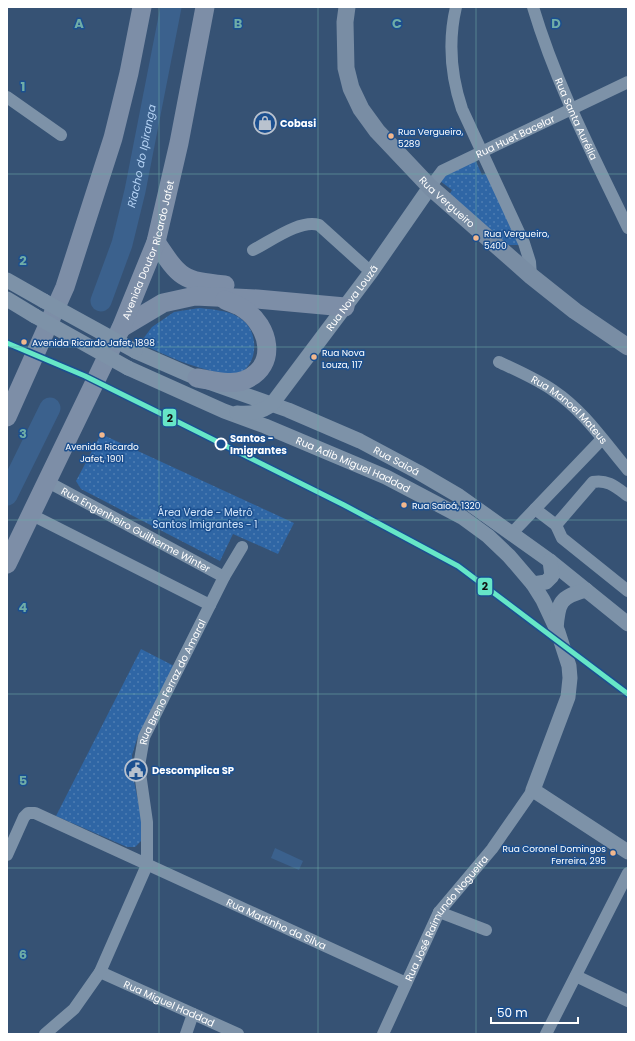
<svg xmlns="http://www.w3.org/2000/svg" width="635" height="1041" viewBox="0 0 635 1041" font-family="Poppins,sans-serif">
	<defs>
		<pattern id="park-dots" width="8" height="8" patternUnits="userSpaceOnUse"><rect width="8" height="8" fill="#2f66a5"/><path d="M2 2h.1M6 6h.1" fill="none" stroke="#4e7db2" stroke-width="1.8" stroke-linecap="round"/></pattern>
	</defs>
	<rect width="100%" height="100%" fill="#365274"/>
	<g fill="url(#park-dots)">
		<path d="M475,159L482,175L487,173L520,245H503L448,197L452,190L436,178Z"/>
		<path d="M199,308C216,310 232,310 245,322C260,337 257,369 235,375C231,376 224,374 220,373C191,367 166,356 140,343L152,327L174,312Z"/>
		<path d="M101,434L294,523L278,554L233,534L220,561L81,489L76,481Z"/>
		<path d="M141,649L174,666L138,736L132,755L133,776L142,820V840L135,847H127L56,816Z"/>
	</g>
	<path fill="#3b618d" d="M275,848L303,861L299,870L271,858Z"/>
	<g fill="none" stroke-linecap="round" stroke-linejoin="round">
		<g stroke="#3b618d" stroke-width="21">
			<path id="s1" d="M101,301L122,244L135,191L171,7"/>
			<path d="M7,495L50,408"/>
		</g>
		<g stroke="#7d92a8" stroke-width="12">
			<path d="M456,7C448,41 451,76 462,109L524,243L530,262L531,276"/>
			<path id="s2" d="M533,7C556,84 593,155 628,228"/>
			<path d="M7,97L61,135"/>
			<path id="s3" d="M430,187L442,171L628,82"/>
			<path d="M253,250C271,241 300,219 319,225L371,272"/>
			<path id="s4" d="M499,362C518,371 537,379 554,391C584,411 605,443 628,470"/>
			<path id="s5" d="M48,482L224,577"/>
			<path d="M628,496C617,488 608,479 593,482L556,525L562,538L628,591"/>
			<path d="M535,509L556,525"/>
			<path d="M32,515L210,605"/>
			<path d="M511,534L602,439"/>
			<path id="s6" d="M7,855L24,817L28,813H35L406,983"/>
			<path d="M439,912L486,930"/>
			<path id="s7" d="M100,972L238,1034"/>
			<path d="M576,976L628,1001"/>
			<path id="s8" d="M45,1034L74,1009L100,972L147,865V822L139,766L144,737L224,577L242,547"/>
			<path d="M186,1034L193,1014"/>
			<path id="s9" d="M383,1034L439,912L492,849L533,790"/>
			<path d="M546,1034L628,873"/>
		</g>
		<g stroke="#7d92a8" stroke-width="15">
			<path d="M7,280L44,301"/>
			<path d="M7,299L35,316"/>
			<path id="s10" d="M135,351L197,378L288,410L360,441L418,472L459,496L550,561L628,624"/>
			<path id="s11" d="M128,368L224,411L265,426L386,477L462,517L488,536L509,556L533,584L543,600L558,632L569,666L570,678L568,697L533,790L628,852"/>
			<path id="s12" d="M237,413C250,414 262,413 272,404L371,272L430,187"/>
			<path d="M533,584L546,582L552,576L550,561"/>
			<path d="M556,629C558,602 560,597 586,590"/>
		</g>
		<path stroke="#798da4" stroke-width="17" id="s13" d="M347,7L345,22L346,68L351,88L361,109L377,131L430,187L531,276L575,311L628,347"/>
		<g stroke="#7d8ea7" stroke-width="19">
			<path d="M156,242C180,278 182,281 225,285"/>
			<path d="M121,328L163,303L195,296L257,299L345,307"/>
			<path d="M197,378C212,380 231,386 245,380C279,365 269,326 244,309C239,305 231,303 225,300"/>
			<path d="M7,417L65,287L113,138L129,73L142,7"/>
			<path id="s14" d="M7,564L121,328L156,242L179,143L205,7"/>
		</g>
		<g stroke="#7d92a8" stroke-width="15">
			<path d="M44,301L135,351"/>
			<path d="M35,316L128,368"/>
		</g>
		<g stroke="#1b4f8f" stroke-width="8">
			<path id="metro-1" d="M7,343L85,376L174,420L344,505L458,566L628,694"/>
		</g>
		<use href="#metro-1" stroke="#66e6c7" stroke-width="5"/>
	</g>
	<path fill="none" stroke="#6fada8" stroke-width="1" stroke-opacity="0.55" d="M159,7V1034M318,7V1034M476,7V1034M7,174H628M7,347H628M7,520H628M7,694H628M7,868H628"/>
	<defs>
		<g id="shop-ring" transform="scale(1.15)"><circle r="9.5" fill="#1b4f8f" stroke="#b9c2ce" stroke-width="1.5"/><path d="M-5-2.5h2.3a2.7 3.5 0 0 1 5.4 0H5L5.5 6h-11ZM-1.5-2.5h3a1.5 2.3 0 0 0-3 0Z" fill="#b9c2ce"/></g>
		<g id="civic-ring" transform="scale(1.15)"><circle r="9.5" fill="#1b4f8f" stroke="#b9c2ce" stroke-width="1.5"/><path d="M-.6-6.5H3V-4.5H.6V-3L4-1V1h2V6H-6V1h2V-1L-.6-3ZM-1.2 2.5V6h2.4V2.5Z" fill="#b9c2ce"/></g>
	</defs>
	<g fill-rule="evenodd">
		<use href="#shop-ring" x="265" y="123"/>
		<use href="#civic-ring" x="136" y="770"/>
	</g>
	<g fill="#f1b78d" stroke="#1b4f8f" stroke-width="1.5">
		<circle cx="391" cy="136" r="3.5"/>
		<circle cx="476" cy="238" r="3.5"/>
		<circle cx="24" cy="342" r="3.5"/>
		<circle cx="314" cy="357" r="3.5"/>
		<circle cx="102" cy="435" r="3.5"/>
		<circle cx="404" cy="505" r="3.5"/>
		<circle cx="613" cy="853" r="3.5"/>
	</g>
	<circle fill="#1b4f8f" stroke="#fff" stroke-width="2" cx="221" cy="444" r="5.5"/>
	<g text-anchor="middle" stroke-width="3" stroke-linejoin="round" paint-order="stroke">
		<g font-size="9" fill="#fff" stroke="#1b4f8f" text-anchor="start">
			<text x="398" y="135">Rua Vergueiro,<tspan x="398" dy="12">5289</tspan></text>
			<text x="484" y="237">Rua Vergueiro,<tspan x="484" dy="12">5400</tspan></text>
			<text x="32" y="346">Avenida Ricardo Jafet, 1898</text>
			<text x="322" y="356">Rua Nova<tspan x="322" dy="12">Louza, 117</tspan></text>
			<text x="102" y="450" text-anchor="middle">Avenida Ricardo<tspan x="102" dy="12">Jafet, 1901</tspan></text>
			<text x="412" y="509">Rua Saioá, 1320</text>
			<text x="606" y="852" text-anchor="end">Rua Coronel Domingos<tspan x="606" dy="12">Ferreira, 295</tspan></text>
		</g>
		<g font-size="10" fill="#fff" stroke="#1b4f8f">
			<text dy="4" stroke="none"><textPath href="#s2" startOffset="120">Rua Santa Aurélia</textPath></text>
			<text dy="4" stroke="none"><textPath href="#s3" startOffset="101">Rua Huet Bacelar</textPath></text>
			<text dy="4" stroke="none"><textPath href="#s13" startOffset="232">Rua Vergueiro</textPath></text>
			<text dy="4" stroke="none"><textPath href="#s14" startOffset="345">Avenida Doutor Ricardo Jafet</textPath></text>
			<text dy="4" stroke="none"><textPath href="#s12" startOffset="170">Rua Nova Louzã</textPath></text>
			<text dy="4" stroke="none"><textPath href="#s4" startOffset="86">Rua Manoel Mateus</textPath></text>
			<text dy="4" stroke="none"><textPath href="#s10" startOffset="284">Rua Saioá</textPath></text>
			<text dy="4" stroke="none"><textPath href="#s11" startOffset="245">Rua Adib Miguel Haddad</textPath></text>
			<text dy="4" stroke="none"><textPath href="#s5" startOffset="100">Rua Engenheiro Guilherme Winter</textPath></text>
			<text dy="4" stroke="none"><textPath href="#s8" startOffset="391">Rua Breno Ferraz do Amaral</textPath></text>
			<text dy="4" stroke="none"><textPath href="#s9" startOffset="133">Rua José Raimundo Nogueira</textPath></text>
			<text dy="4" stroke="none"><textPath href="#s6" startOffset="320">Rua Martinho da Silva</textPath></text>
			<text dy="4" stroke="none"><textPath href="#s7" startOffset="76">Rua Miguel Haddad</textPath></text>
		</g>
		<g font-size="10" font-weight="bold" fill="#fff" stroke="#1b4f8f" text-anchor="start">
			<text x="280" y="127">Cobasi</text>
			<text x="152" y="774">Descomplica SP</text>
		</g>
		<g font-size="10" font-weight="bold" fill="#fff" stroke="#1b4f8f" text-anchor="start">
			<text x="230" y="442">Santos -<tspan x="230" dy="12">Imigrantes</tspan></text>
		</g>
		<g font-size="10" fill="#cfe3fa" stroke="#1b4f8f">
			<text x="205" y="516">Área Verde - Metrô<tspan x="205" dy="12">Santos Imigrantes - 1</tspan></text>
		</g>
		<g font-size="11" font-style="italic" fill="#b5d3f5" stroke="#1b4f8f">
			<text dy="4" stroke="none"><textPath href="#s1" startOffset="151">Riacho do Ipiranga</textPath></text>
		</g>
	</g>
	<g font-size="13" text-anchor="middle" font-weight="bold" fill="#6fada8" stroke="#1b4f8f" stroke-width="3" stroke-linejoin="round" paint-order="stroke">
		<text x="79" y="28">A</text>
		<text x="238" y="28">B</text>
		<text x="397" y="28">C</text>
		<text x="556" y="28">D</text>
		<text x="23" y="91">1</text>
		<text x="23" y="265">2</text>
		<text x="23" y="438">3</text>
		<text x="23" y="612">4</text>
		<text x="23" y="785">5</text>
		<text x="23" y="959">6</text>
	</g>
	<g stroke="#1b4f8f" stroke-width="1.5">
		<rect x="162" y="408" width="15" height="19" rx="4" fill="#66e6c7"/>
		<rect x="477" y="577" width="16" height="19" rx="4" fill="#66e6c7"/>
	</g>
	<g font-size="11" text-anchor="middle" font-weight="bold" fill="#111">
		<text x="170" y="422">2</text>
		<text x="485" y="590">2</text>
	</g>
	<rect width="635" height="1041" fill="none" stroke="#ffffff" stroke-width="16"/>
	<path d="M491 1017v6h87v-6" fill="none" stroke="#ffffff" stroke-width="2"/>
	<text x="497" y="1017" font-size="12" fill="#ffffff" stroke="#1b4f8f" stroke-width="3" paint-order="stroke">50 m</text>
</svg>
